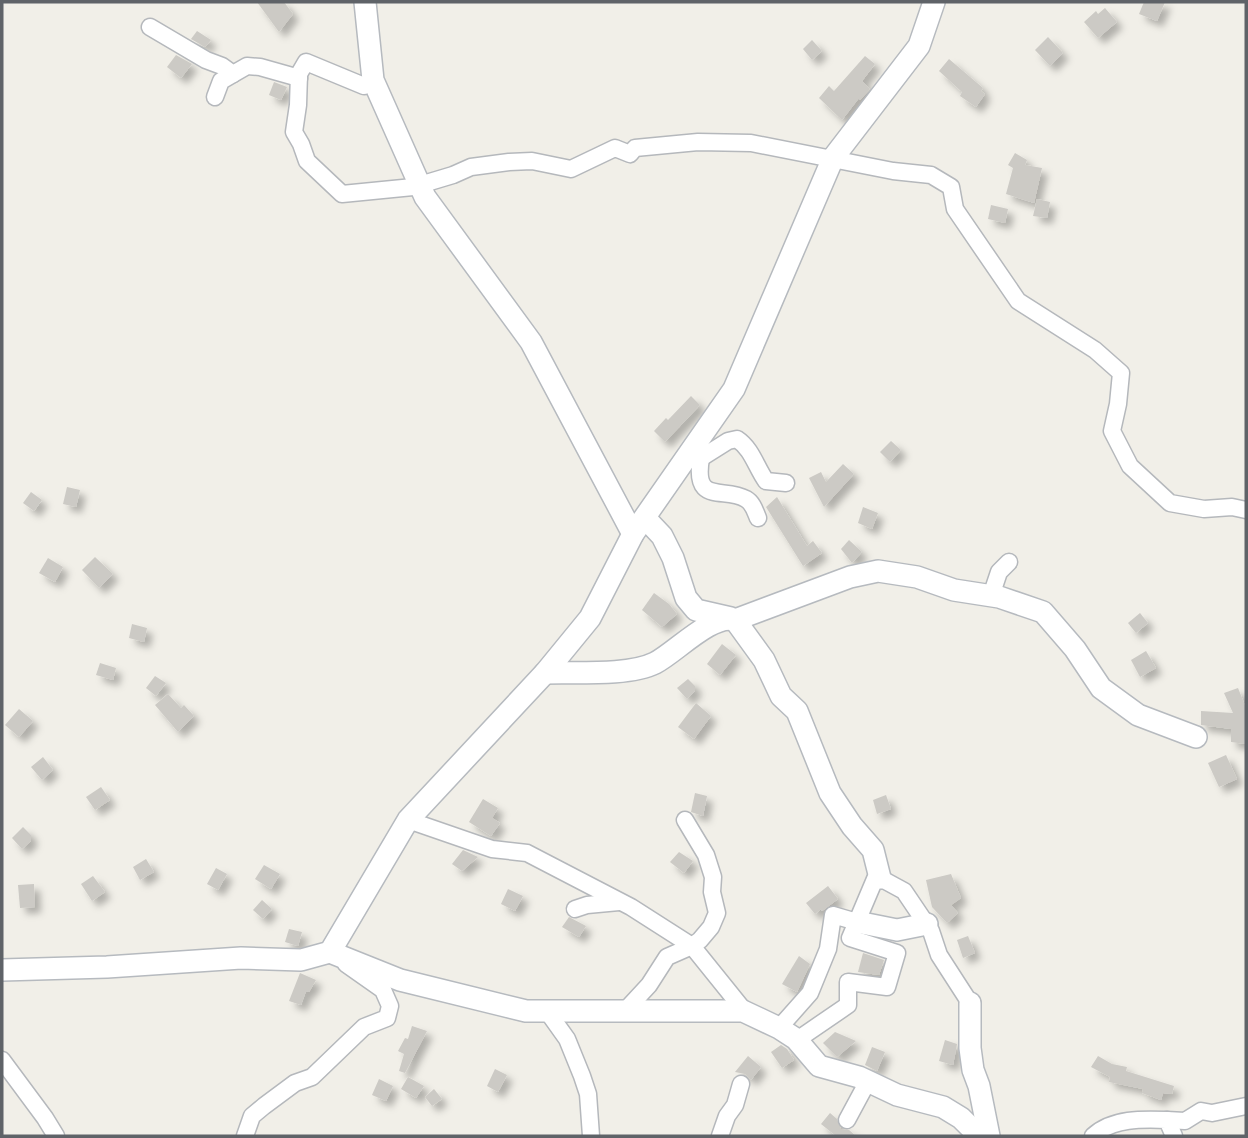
<svg xmlns="http://www.w3.org/2000/svg" width="1248" height="1138" viewBox="0 0 1248 1138" font-family="Quicksand,sans-serif">
	<defs>
		<filter id="shadow"><feDropShadow dx="6" dy="6" stdDeviation="3.5" flood-color="#0004"/></filter>
	</defs>
	<rect width="100%" height="100%" fill="#f1efe8"/>
	<g fill="#cccac5" filter="url(#shadow)">
		<path d="M257,2H284L293,14L279,32Z"/>
		<path d="M1144,2H1165L1157,21L1139,14Z"/>
		<path d="M1105,8L1117,22L1098,38L1084,22L1096,11L1098,14Z"/>
		<path d="M197,31L211,40L205,47L191,39Z"/>
		<path d="M1048,37L1063,53L1050,66L1035,50Z"/>
		<path d="M812,40L822,51L812,60L803,49Z"/>
		<path d="M176,55L192,64L181,78L167,67Z"/>
		<path d="M865,56L875,64L862,81L870,89L860,100L859,98L842,120L819,98L829,86L834,91Z"/>
		<path d="M949,59L983,88L981,91L985,94L976,107L960,96L962,92L939,71Z"/>
		<path d="M274,82L287,87L281,100L269,95Z"/>
		<path d="M1015,153L1027,160L1025,165L1042,168L1034,203L1006,194L1013,168L1008,165Z"/>
		<path d="M1037,199L1050,202L1047,218L1033,216Z"/>
		<path d="M991,205L1008,209L1005,223L988,219Z"/>
		<path d="M691,396L700,405L665,442L654,431L666,418L668,420Z"/>
		<path d="M891,441L901,450L890,462L880,452Z"/>
		<path d="M843,464L854,474L824,507L809,478L821,472L826,482Z"/>
		<path d="M67,487L80,490L76,507L63,504Z"/>
		<path d="M31,492L42,500L34,511L23,503Z"/>
		<path d="M777,497L807,546L813,541L822,553L803,566L766,507Z"/>
		<path d="M863,507L878,513L872,529L858,523Z"/>
		<path d="M849,540L862,552L852,563L841,549Z"/>
		<path d="M95,557L113,574L99,588L82,570Z"/>
		<path d="M48,558L63,567L55,582L39,573Z"/>
		<path d="M654,593L669,604L677,614L662,627L642,610Z"/>
		<path d="M1140,613L1148,623L1136,633L1128,623Z"/>
		<path d="M132,624L147,628L144,642L129,638Z"/>
		<path d="M722,644L736,655L720,675L707,664Z"/>
		<path d="M1146,651L1156,668L1140,677L1131,660Z"/>
		<path d="M100,663L116,668L113,680L96,675Z"/>
		<path d="M155,676L166,683L156,696L146,688Z"/>
		<path d="M688,679L695,686V691L687,699L677,688Z"/>
		<path d="M1238,688L1246,708V744L1231,742V729L1201,725V711L1233,713L1224,693Z"/>
		<path d="M168,694L181,708L184,705L194,716L178,732L155,705Z"/>
		<path d="M696,703L711,716L694,739L678,727Z"/>
		<path d="M19,709L33,721L19,737L5,725Z"/>
		<path d="M1226,755L1237,779L1219,787L1208,763Z"/>
		<path d="M43,757L53,770L42,780L31,767Z"/>
		<path d="M101,787L110,800L95,810L86,797Z"/>
		<path d="M695,793L707,796L703,816L691,812Z"/>
		<path d="M886,795L891,809L877,814L873,800Z"/>
		<path d="M483,799L498,808L492,818L500,823L491,836L469,822Z"/>
		<path d="M23,827L31,835V841L22,849L12,838Z"/>
		<path d="M463,850L478,857L462,871L452,864Z"/>
		<path d="M679,852L693,861L684,873L670,862Z"/>
		<path d="M146,859L154,872L140,880L133,867Z"/>
		<path d="M264,865L280,874L271,889L255,879Z"/>
		<path d="M216,868L227,874L218,890L207,884Z"/>
		<path d="M951,874L961,898L951,905L958,913L947,923L932,907L926,880Z"/>
		<path d="M93,876L105,892L92,901L81,884Z"/>
		<path d="M34,884L35,907L20,908L18,885Z"/>
		<path d="M828,886L838,899L822,911L821,909L815,914L806,903Z"/>
		<path d="M508,889L523,896L515,911L501,904Z"/>
		<path d="M262,900L272,909L263,919L253,910Z"/>
		<path d="M569,917L586,926L579,937L562,927Z"/>
		<path d="M289,929L302,932L298,946L285,942Z"/>
		<path d="M968,936L975,953L963,958L957,940Z"/>
		<path d="M863,953L884,960L879,975L858,972Z"/>
		<path d="M799,956L810,964L797,992L782,984Z"/>
		<path d="M300,973L316,980L309,992L306,991L301,1005L289,1001Z"/>
		<path d="M412,1026L427,1031L405,1073L399,1071L404,1054L398,1051L405,1038L408,1039Z"/>
		<path d="M835,1032L856,1041L837,1057L823,1043Z"/>
		<path d="M945,1040L957,1044L953,1065L939,1061Z"/>
		<path d="M781,1045L787,1049L794,1060L782,1068L771,1052Z"/>
		<path d="M872,1047L885,1052L877,1071L865,1065Z"/>
		<path d="M748,1056L761,1067L751,1080L745,1074L735,1072Z"/>
		<path d="M1098,1056L1112,1064L1127,1067L1126,1071L1174,1086L1172,1094L1163,1093L1161,1100L1142,1093L1143,1089L1109,1082L1110,1077L1091,1067Z"/>
		<path d="M495,1069L507,1075L498,1092L487,1086Z"/>
		<path d="M408,1077L424,1086L416,1098L401,1089Z"/>
		<path d="M379,1079L393,1086L386,1101L372,1095Z"/>
		<path d="M434,1089L442,1099L432,1106L425,1097Z"/>
		<path d="M830,1113L837,1119L841,1129L849,1130L856,1136H836L821,1124Z"/>
	</g>
	<g fill="none" stroke-linecap="round" stroke-linejoin="round">
		<g stroke="#b5b8bc" stroke-width="19">
			<g id="street">
				<path d="M150,27L206,60L222,66L233,74L247,66L260,67L299,78"/>
				<path d="M373,80L364,86L306,62L299,74L298,105L294,132L301,144L307,161L342,194L413,187L453,175L471,167L509,162L532,161L571,169L615,148L630,154L635,148L698,142L751,143L893,171L931,175L951,187L955,209L1018,301L1095,350L1121,373L1118,404L1112,431L1130,466L1170,503L1204,509L1232,507L1246,510"/>
				<path d="M215,97L221,81L233,74"/>
				<path d="M695,449L701,458C693,506 724,486 746,499C753,503 755,511 758,518"/>
				<path d="M701,458L728,441L737,439C752,449 756,467 766,481L786,483"/>
				<path d="M991,596L999,572L1009,562"/>
				<path d="M408,820L492,849L527,853L631,907L692,946L746,1013"/>
				<path d="M575,909L587,905L619,902"/>
				<path d="M547,1011L567,1039L582,1076L588,1094L591,1136"/>
				<path d="M624,1012L649,985L667,957L692,946L700,940L711,927L717,913L712,892L713,877L706,855L685,820"/>
				<path d="M779,1028L810,993L828,949L833,915L857,922"/>
				<path d="M797,1040L848,1005V982L887,987L897,953L850,938L875,879L880,878L904,891L931,931L939,955L970,1003"/>
				<path d="M2,1060L45,1118L56,1136"/>
				<path d="M847,1120L868,1081"/>
				<path d="M1167,1120L1185,1121L1201,1111L1212,1113L1246,1106"/>
				<path d="M245,1136L252,1116L264,1106L295,1083L312,1077L364,1027L387,1018L390,1006L383,990L346,964"/>
				<path d="M720,1136L727,1116L735,1105L741,1084"/>
				<path d="M1093,1136C1112,1118 1143,1119 1167,1120L1174,1136"/>
			</g>
		</g>
		<g stroke="#b6babf" stroke-width="24">
			<g id="secondary">
				<path d="M365,2L373,80L425,197L531,342L633,534"/>
				<path d="M645,518L662,536L673,558L686,598L696,610L731,618"/>
				<path d="M735,620L764,660L781,696L797,711L830,793L852,826L873,850L880,878"/>
				<path d="M545,673C575,672 629,676 655,663C675,653 712,613 735,620L850,577L878,571L917,577L954,590L999,597L1043,612L1075,649L1101,688L1138,715L1196,737"/>
				<path d="M857,922L897,930L927,924"/>
				<path d="M330,952L400,980L526,1011H743L779,1028L796,1039L819,1066L859,1077L897,1095L943,1107L961,1118L979,1136"/>
				<path d="M2,970L107,967L241,958L301,960L330,952L408,820L545,673L590,618L633,534L734,389L833,158L919,46L934,2"/>
				<path d="M970,1003V1048L973,1070L979,1086L989,1136"/>
			</g>
		</g>
		<use href="#street" stroke="#fff" stroke-width="16"/>
		<use href="#secondary" stroke="#fff" stroke-width="21"/>
	</g>
	<rect width="1248" height="1138" fill="none" stroke="#5f6368" stroke-width="7"/>
</svg>
